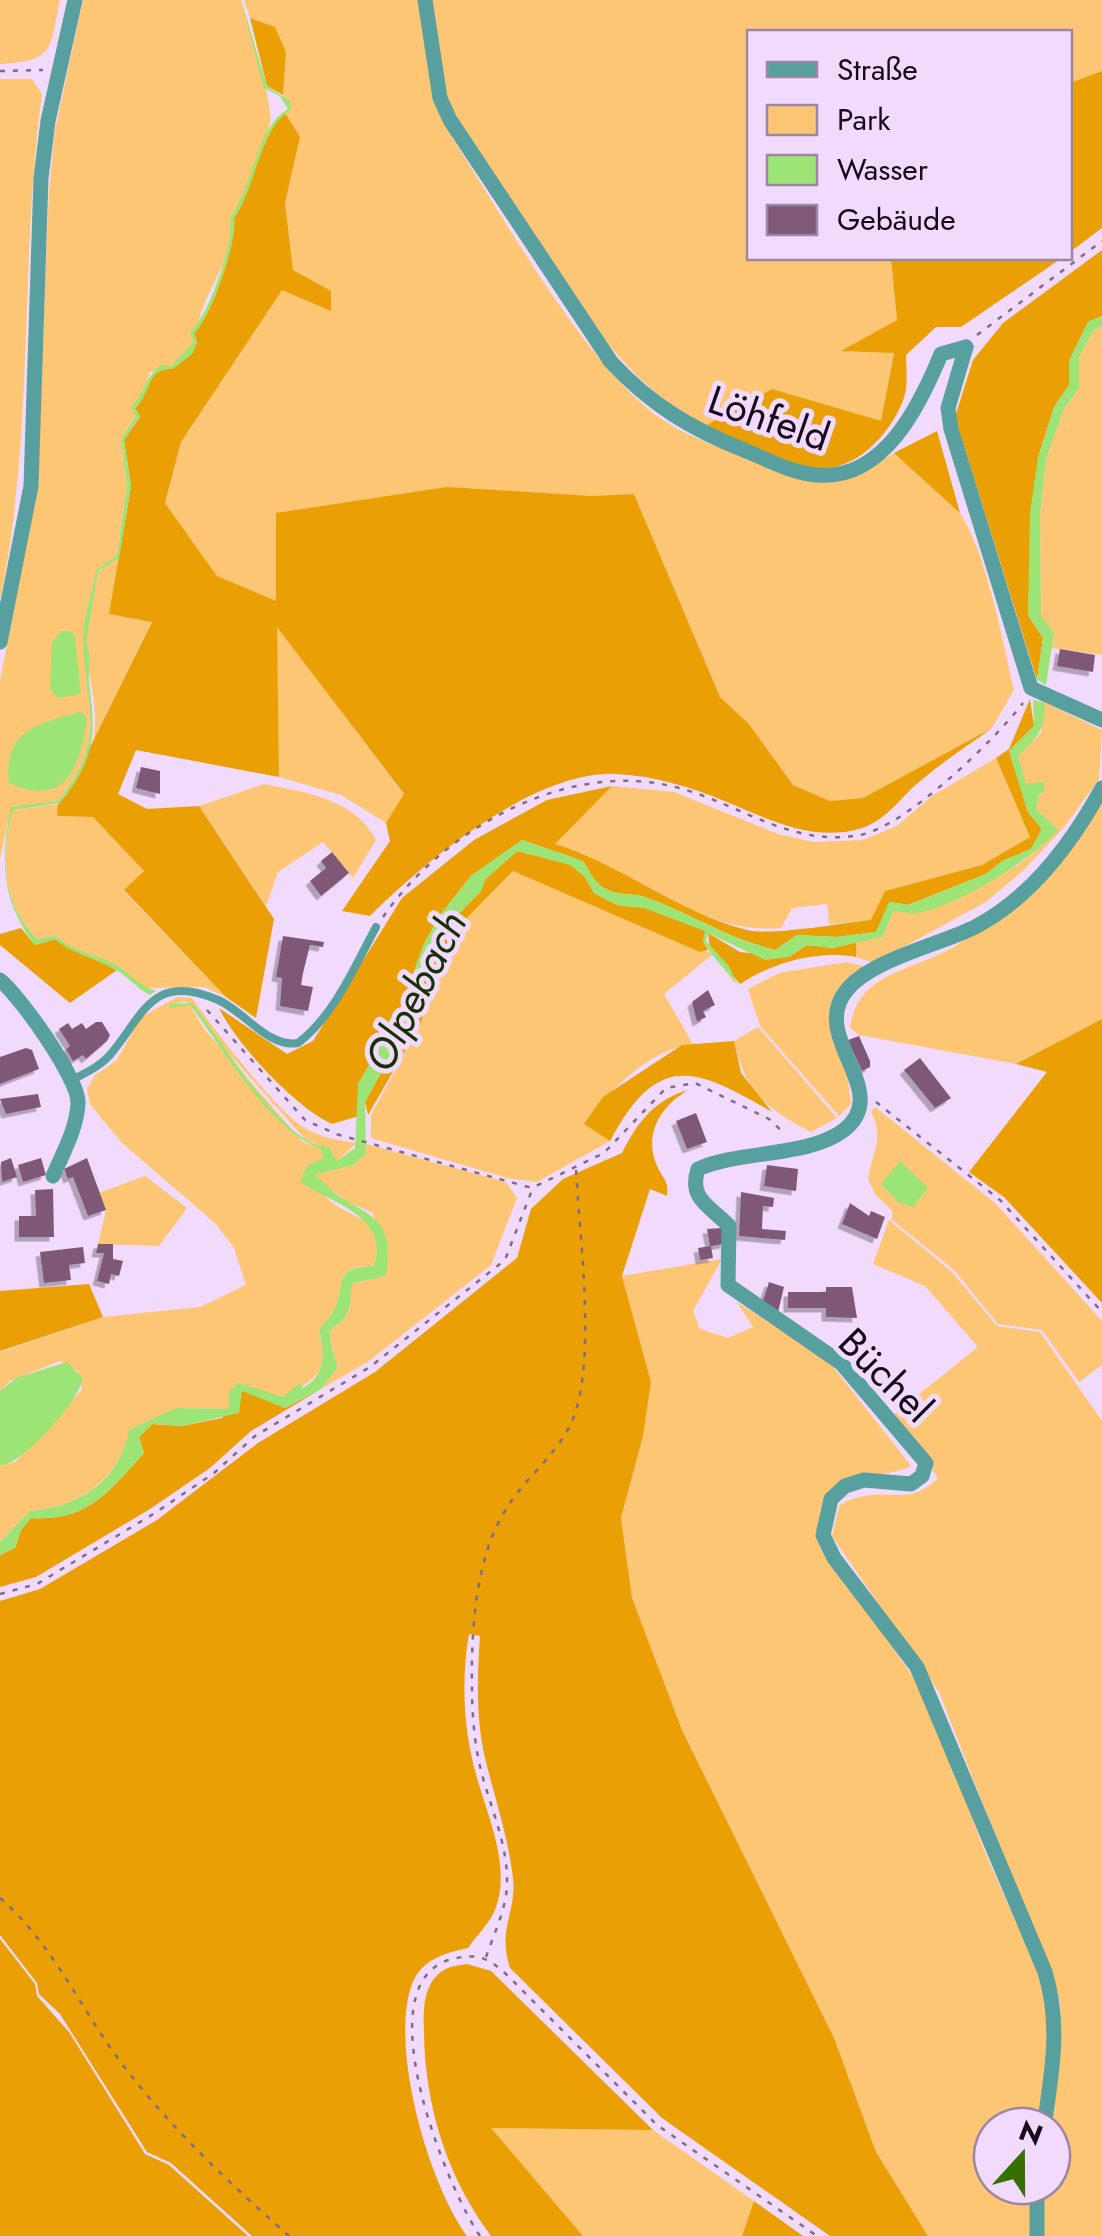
<svg xmlns="http://www.w3.org/2000/svg" width="1102" height="2236" viewBox="0 0 1102 2236" font-family="Jost,sans-serif">
	<defs>
		<filter id="shadow"><feDropShadow dx="-4.5" dy="4.5" stdDeviation="0" flood-color="#0004"/></filter>
	</defs>
	<rect width="100%" height="100%" fill="#f2dafd"/>
	<g fill="#fdc675">
		<path d="M0,0H60C50,49 55,61 0,64Z"/>
		<path d="M83,0H241C248,22 274,107 270,123C263,155 249,191 230,218C237,254 211,281 201,313C197,325 197,340 190,350C181,364 165,368 150,372L136,416L121,439L127,486L117,555L96,570C93,592 83,616 84,639C85,707 109,737 58,801L11,808L0,859V681L37,488L49,190L55,130Z"/>
		<path d="M244,0H418L434,102L453,139C503,216 593,379 669,424C692,438 720,447 746,458C809,484 835,493 894,453C916,470 943,487 958,510C987,552 1002,640 1014,690L992,728L863,798L830,801L793,785L749,724L720,697L634,494L276,514V602L217,576L165,503L181,442L282,289L331,310L330,291L293,270L285,203L300,137L285,113L291,110L283,95L286,52L275,28L250,18Z"/>
		<path d="M432,0H1102V71L1070,83V32H750V258H891L897,320L844,351L894,352L881,422L772,389L705,426C603,375 526,224 463,129L447,97Z"/>
		<path d="M0,79H32L42,94C19,262 35,433 0,600Z"/>
		<path d="M1102,326V655L1052,648L1054,633L1041,617L1040,516L1046,459L1064,409L1079,388V357L1094,330Z"/>
		<path d="M119,558L109,614L152,621L93,741C101,708 86,674 86,641C86,617 95,594 98,571Z"/>
		<path d="M276,625L404,795L386,823L341,795L279,777Z"/>
		<path d="M1044,702L1102,730L1099,779L1065,826L1025,869L986,902L874,963L856,957V940L882,937L894,911C958,897 1013,880 1057,830L1036,809L1039,794L1026,785L1018,756L1041,733Z"/>
		<path d="M996,758L1030,837L982,865L885,891L872,920L829,924L827,904L792,908L781,928C698,936 630,866 554,844L612,786L674,792L778,834L813,842L863,840L897,826L932,796Z"/>
		<path d="M264,784C305,792 355,799 376,840L353,878L323,842L278,872L266,906L199,806Z"/>
		<path d="M1102,799V1019L1016,1064L859,1035L850,1028C858,969 917,972 960,943C1015,904 1057,849 1102,799Z"/>
		<path d="M58,804V816L93,817L144,871L124,891L226,997L204,987L142,988L124,970L66,945L56,936L37,939C1,901 0,858 13,810Z"/>
		<path d="M513,871L713,954L664,994L693,1044C651,1048 607,1092 585,1124L610,1141L537,1182L507,1178L371,1138V1115L420,1025L453,932Z"/>
		<path d="M846,962L867,967L838,996L851,1104L839,1116L760,1026L748,989L779,973Z"/>
		<path d="M177,997L192,998C213,1028 276,1111 305,1128C321,1137 338,1141 357,1143L337,1161L324,1148L305,1139L206,1028L197,1009L185,1001L171,1006L190,1005L204,1029L303,1142L322,1149L325,1158L307,1166C314,1177 320,1193 330,1201C358,1223 389,1218 374,1266C332,1267 347,1280 335,1308C332,1315 324,1323 319,1329C328,1374 320,1376 283,1397L239,1384L229,1409L177,1408L130,1430C119,1480 79,1507 30,1511L0,1542V1465L15,1462L82,1390L78,1371L60,1361L10,1381L0,1391V1352L103,1317L200,1307L246,1285L234,1248L216,1224L121,1142L90,1104L87,1089L94,1076L117,1060L141,1017Z"/>
		<path d="M758,1027L837,1118L811,1132C766,1109 745,1091 734,1041Z"/>
		<path d="M875,1107L996,1204L1102,1321V1365L1079,1382L1042,1330L998,1324L954,1270L891,1219L893,1212L875,1194L868,1179C872,1153 885,1138 871,1112Z"/>
		<path d="M366,1144L506,1182L517,1198L491,1265L369,1361L321,1389L338,1367C318,1312 340,1338 349,1308C352,1299 349,1292 353,1283L386,1276L373,1213L346,1201L312,1175L353,1165L366,1154Z"/>
		<path d="M145,1176L187,1208L159,1246L98,1244L106,1210L99,1193Z"/>
		<path d="M889,1220L952,1272L997,1326L1040,1332L1102,1421V2236H1043V2186H1052L1050,2126L1061,2026L1060,2001L939,1692L832,1536L839,1506C877,1481 907,1511 938,1478L893,1415L978,1347L925,1286L873,1264Z"/>
		<path d="M722,1259L693,1311L700,1329L728,1338L753,1327L737,1302L827,1359L911,1466C866,1487 814,1457 819,1542L928,1698L982,1845L1041,1980L1050,2025L1038,2126H992V2186H1030V2236H928L876,2152L834,2038L682,1730L632,1598L621,1518L643,1436L651,1382L622,1276Z"/>
		<path d="M490,2128L653,2130L754,2201L742,2236H583Z"/>
	</g>
	<g fill="#eaa004">
		<path d="M250,18L275,27L286,52L283,95L267,86Z"/>
		<path d="M1102,71V228L1070,252V83Z"/>
		<path d="M285,113L300,137L285,203L293,270L331,291V311L282,290L181,442L165,503L217,576L276,601V513L447,487L591,496L634,494L720,697L749,724L793,785L830,801L863,798L992,728C969,745 945,760 924,778C900,796 889,820 859,829C813,842 768,819 727,802C690,787 656,776 616,774C535,770 425,861 370,916L342,911L390,841L386,823L404,794L277,627L279,777L136,750L118,794L147,809L199,806L274,919L256,1018L226,997L124,890L144,871L93,817L57,816L58,804L67,794L152,622L109,614L131,486L124,440L140,417L135,408C151,394 146,367 172,369L192,354L197,342L194,333C210,319 238,241 233,219C252,192 264,126 285,113Z"/>
		<path d="M1102,250V316L1088,322L1069,361V385L1054,407L1038,458L1028,615L1043,638L1037,680L955,417L973,360L1003,323Z"/>
		<path d="M891,258H1062L961,327H936L906,355C906,367 908,382 905,394C896,427 860,469 823,468C784,468 740,442 705,426L772,389L881,421L894,353L841,351L897,320Z"/>
		<path d="M937,431L960,513L894,453Z"/>
		<path d="M1030,699L1034,726L1009,751L1028,812L1042,829L1031,849L1002,861L986,874L908,905L890,902L876,932L836,937L797,935L775,950C729,939 689,913 645,897C629,892 617,897 601,886C593,880 588,869 583,861L522,840L471,876L440,915L424,944L397,1018L358,1084L359,1116L332,1124C295,1107 237,1045 219,1008L287,1054L313,1041L402,898L474,840L547,800L612,786L555,844C621,864 678,913 747,930C772,936 842,923 871,920L885,891L982,865L1030,837L996,758L1009,749Z"/>
		<path d="M517,851L570,864L585,877L594,893L617,905L645,908L706,931L703,941L708,950L700,952L513,871L453,932L420,1025L368,1115L365,1102L409,1022L443,930L481,891L484,880Z"/>
		<path d="M21,928L35,945L55,939L117,970L70,1003L0,945V934Z"/>
		<path d="M708,933L740,952L789,957L807,945L833,948L856,940V957C818,950 773,962 740,984L710,949Z"/>
		<path d="M1102,1019V1303L1004,1197L969,1172L1047,1072L1016,1064Z"/>
		<path d="M734,1041L741,1073L772,1112C695,1067 658,1051 610,1141L584,1124L603,1097L682,1045Z"/>
		<path d="M688,1090C661,1106 643,1134 657,1166C663,1179 669,1181 667,1196L650,1189L622,1276L651,1382L643,1436L621,1518L632,1598L682,1730L834,2038L876,2152L928,2236H830L662,2118L510,1968C497,1927 517,1913 513,1878C508,1836 495,1799 485,1758C476,1718 477,1677 480,1636L469,1634C462,1674 463,1718 472,1758C481,1804 514,1862 495,1910C490,1923 476,1936 468,1948C445,1953 422,1959 412,1984C389,2047 429,2184 467,2236H252L171,2163L147,2152L60,2014L39,1994L37,1983L0,1935V1601L40,1589L157,1520L258,1443L375,1372L517,1258L531,1209L563,1179L622,1153C637,1123 654,1100 688,1090Z"/>
		<path d="M89,1284L103,1317L0,1351V1291Z"/>
		<path d="M321,1389L251,1431L210,1468L150,1509L36,1577L0,1587V1555L15,1548L21,1530L31,1518C89,1521 107,1493 144,1453L139,1437L152,1424L182,1426L222,1418L242,1390L285,1408Z"/>
		<path d="M0,1939L35,1984L37,1996L69,2032L145,2154L169,2165L248,2236H0Z"/>
		<path d="M467,1964L491,1971L653,2130L491,2128L583,2236H491C447,2177 425,2106 424,2033C423,2011 423,1982 444,1970C450,1966 461,1965 467,1964Z"/>
		<path d="M754,2201L803,2236H742Z"/>
	</g>
	<g fill="#9de476">
		<path d="M241,0L267,86L290,101L291,110C260,127 256,187 234,219C238,241 210,319 194,333L197,342L192,354L172,369C147,367 151,394 135,408L140,416L124,440L131,486L119,558L98,571L86,643C92,655 88,668 89,682C96,735 96,758 60,803L13,810C0,858 1,901 37,939L56,936C75,954 101,954 122,969C136,979 139,985 156,991L150,995C136,988 129,977 116,970C96,958 72,954 55,939L35,945C1,900 0,861 11,807L58,801C109,738 85,707 83,639C83,616 93,592 96,570L117,555L127,486L121,439L136,416L131,407C145,394 145,376 161,365L171,366L194,342L190,332C208,317 235,242 230,218C253,186 257,126 288,109L280,96L264,88Z"/>
		<path d="M1102,316V326L1094,330L1079,357V388L1064,409L1046,459L1040,516L1041,616L1054,633L1046,685L1037,680L1043,638L1028,615L1030,513L1038,458L1054,407L1069,385V361L1088,322Z"/>
		<path d="M62,631L72,632L75,638L81,694L58,698L50,689L52,642Z"/>
		<path d="M1033,700L1044,702C1046,729 1037,738 1018,756L1026,784L1043,782L1045,790L1039,795L1036,809L1058,830C1030,861 958,906 917,913C910,915 901,911 894,911L882,937L833,948L807,945L789,957L765,960L708,933L706,941L729,966L738,986C727,971 712,957 703,941L705,931L645,908L617,905L594,893L585,877L570,865L517,851L485,880L481,891L443,930L409,1022L365,1102L366,1154L353,1165L314,1175C326,1182 332,1193 345,1200C384,1222 392,1228 386,1276L353,1283C349,1292 352,1299 349,1308C340,1338 318,1312 338,1367L321,1389L285,1408L242,1391L239,1413L182,1426L152,1424L139,1437L144,1453C107,1493 89,1521 31,1518L21,1530L15,1548L0,1555V1542L30,1511C79,1507 120,1481 129,1430L176,1408L229,1409V1391L239,1383L283,1397L300,1383L303,1388C327,1375 324,1352 319,1329C324,1323 332,1315 335,1308C347,1280 332,1268 374,1266C390,1217 334,1204 300,1182L307,1166L324,1158L321,1149C267,1128 224,1049 190,1005L170,1008L169,1004L192,1003C218,1033 285,1150 328,1146L337,1161L355,1148L358,1084L397,1018L424,944L440,915L471,876L522,840L583,861C588,869 593,880 601,886C617,897 629,892 645,897C689,913 729,939 775,950L797,935L836,937L876,932L889,902L909,905L986,874L1002,861L1031,849L1042,829L1028,812L1009,751L1034,726Z"/>
		<path d="M81,712L87,718C80,769 65,808 9,783C3,731 37,723 81,712Z"/>
		<path d="M900,1161L928,1188L913,1207L898,1202L881,1184Z"/>
		<path d="M67,1362L82,1377C85,1396 19,1468 0,1465V1391L16,1378Z"/>
	</g>
	<g fill="#805977" filter="url(#shadow)">
		<path d="M1060,649L1095,655L1093,672L1057,666Z"/>
		<path d="M141,767L160,771V794L136,788Z"/>
		<path d="M332,852L349,873L321,896L310,881L326,868L321,861Z"/>
		<path d="M283,936L324,942L323,947L310,945L303,973L301,985L313,987L308,1011L280,1006L282,978L276,977Z"/>
		<path d="M708,990L715,1005L703,1011L706,1017L697,1022L692,1002Z"/>
		<path d="M96,1022H102L110,1035L107,1041L86,1059L83,1055L73,1061L66,1049L70,1046L59,1029L68,1023L72,1029L82,1023L86,1029Z"/>
		<path d="M859,1036L870,1061V1067L862,1071L848,1040Z"/>
		<path d="M26,1048L32,1050L39,1069L0,1084V1057Z"/>
		<path d="M920,1058L951,1098L935,1108L904,1070Z"/>
		<path d="M38,1094L41,1107L6,1114L0,1099Z"/>
		<path d="M696,1113L707,1142L687,1149L676,1121Z"/>
		<path d="M11,1158L17,1177L2,1182L1,1162Z"/>
		<path d="M41,1158L46,1175L23,1182L18,1165Z"/>
		<path d="M87,1158L106,1210L88,1216L73,1177L68,1179L64,1169Z"/>
		<path d="M767,1165L798,1169L796,1191L764,1186Z"/>
		<path d="M53,1189L54,1237H19V1216H36L35,1190Z"/>
		<path d="M741,1192L774,1198L773,1207L763,1206L762,1229L786,1231L785,1240L739,1236Z"/>
		<path d="M850,1203L869,1216L871,1211L885,1217L877,1239L842,1224Z"/>
		<path d="M722,1228L725,1244L711,1246L713,1258L700,1260L698,1248L710,1246L707,1229Z"/>
		<path d="M98,1244H113V1259L123,1261L119,1276L111,1274L109,1284L97,1281L104,1253H96Z"/>
		<path d="M83,1247L85,1263L69,1265L71,1280L44,1283L40,1252Z"/>
		<path d="M769,1282L784,1287L778,1312L762,1304Z"/>
		<path d="M826,1287H852L857,1318L826,1317V1308H788V1292H826Z"/>
	</g>
	<g fill="none" stroke-linecap="round" stroke-linejoin="round">
		<g stroke="#7e6d86" stroke-width="2.5" stroke-dasharray="5 8" stroke-linecap="butt">
			<path d="M0,71L43,70"/>
			<path d="M977,335L1102,241"/>
			<path d="M383,917C443,830 564,761 671,786C737,801 789,848 860,835C905,827 995,740 1023,703"/>
			<path d="M207,1010L305,1120L336,1134L532,1188L604,1153L666,1088L695,1083L769,1119L784,1133"/>
			<path d="M876,1102L1000,1200L1102,1312"/>
			<path d="M0,1594L37,1584L155,1513L214,1473L255,1436L370,1367L505,1260L532,1190"/>
			<path d="M0,1898C49,1940 77,2001 114,2053C164,2122 226,2180 289,2236"/>
			<path d="M486,1957C494,1934 507,1907 507,1883C508,1840 486,1799 478,1757C474,1736 472,1711 472,1689C471,1633 475,1559 505,1511C524,1478 558,1455 573,1419C597,1357 579,1236 576,1168"/>
			<path d="M480,2236C448,2190 362,1982 452,1959C477,1953 487,1957 506,1974L657,2125L817,2236"/>
		</g>
		<path stroke="#58a0a0" stroke-width="8" d="M70,1081C83,1074 98,1068 109,1056C143,1017 151,971 218,1000C244,1011 268,1048 298,1043C334,1016 355,966 376,927"/>
		<g stroke="#58a0a0" stroke-width="15">
			<path d="M425,0L440,98L450,120L611,362C650,404 691,429 744,450C768,460 792,473 817,475C884,481 920,405 941,354L966,347"/>
			<path d="M966,347L948,408L951,429L1031,688L1102,720"/>
			<path d="M0,642L31,486L41,178L48,121L75,0"/>
			<path d="M0,980C20,996 79,1079 78,1103C77,1128 63,1153 53,1176"/>
			<path d="M1044,2126C1052,2072 1061,2024 1045,1972L917,1667L834,1558L823,1535L831,1499L845,1486L864,1480L911,1484L922,1476L926,1463L841,1363L728,1285L729,1226C710,1206 688,1199 698,1169C741,1150 809,1157 844,1130C894,1091 809,1038 846,991C870,960 939,945 975,927C1031,898 1073,841 1102,788"/>
			<path d="M1037,2186V2236"/>
		</g>
	</g>
	<g text-anchor="middle" stroke-width="10" stroke-linejoin="round" paint-order="stroke">
		<g font-size="40" fill="#150b1a" stroke="#f2dafd">
			<text transform="translate(769 418) rotate(19)" y="14">Löhfeld</text>
			<text transform="translate(886 1375) rotate(45)" y="14">Büchel</text>
		</g>
		<g font-size="42" font-style="italic" fill="#163104" stroke="#f2dafd">
			<text transform="translate(415 991) rotate(-63)" y="15">Olpebach</text>
		</g>
	</g>
	<rect x="747" y="30" width="325" height="230" fill="#f2dafd" stroke="#9a87a2" stroke-width="2.5"/>
	<rect x="767" y="62" width="50" height="15" fill="#58a0a0" stroke="#9a87a2" stroke-width="2.5"/>
	<text x="837" y="80" font-size="30" fill="#150b1a">Straße</text>
	<rect x="767" y="105" width="50" height="30" fill="#fdc675" stroke="#9a87a2" stroke-width="2.5"/>
	<text x="837" y="130" font-size="30" fill="#150b1a">Park</text>
	<rect x="767" y="155" width="50" height="30" fill="#9de476" stroke="#9a87a2" stroke-width="2.5"/>
	<text x="837" y="180" font-size="30" fill="#150b1a">Wasser</text>
	<rect x="767" y="205" width="50" height="30" fill="#805977" stroke="#9a87a2" stroke-width="2.5"/>
	<text x="837" y="230" font-size="30" fill="#150b1a">Gebäude</text>
	<g transform="translate(1022 2156) rotate(21)"><circle r="48" fill="#f2dafd" stroke="#9a87a2" stroke-width="2.5"/>
	<path d="M0-8L18 38L0 25L-18 38Z" fill="#367000"/>
	<text y="-15" font-size="28" font-weight="bold" text-anchor="middle" fill="#150b1a">N</text>
	</g>
</svg>
